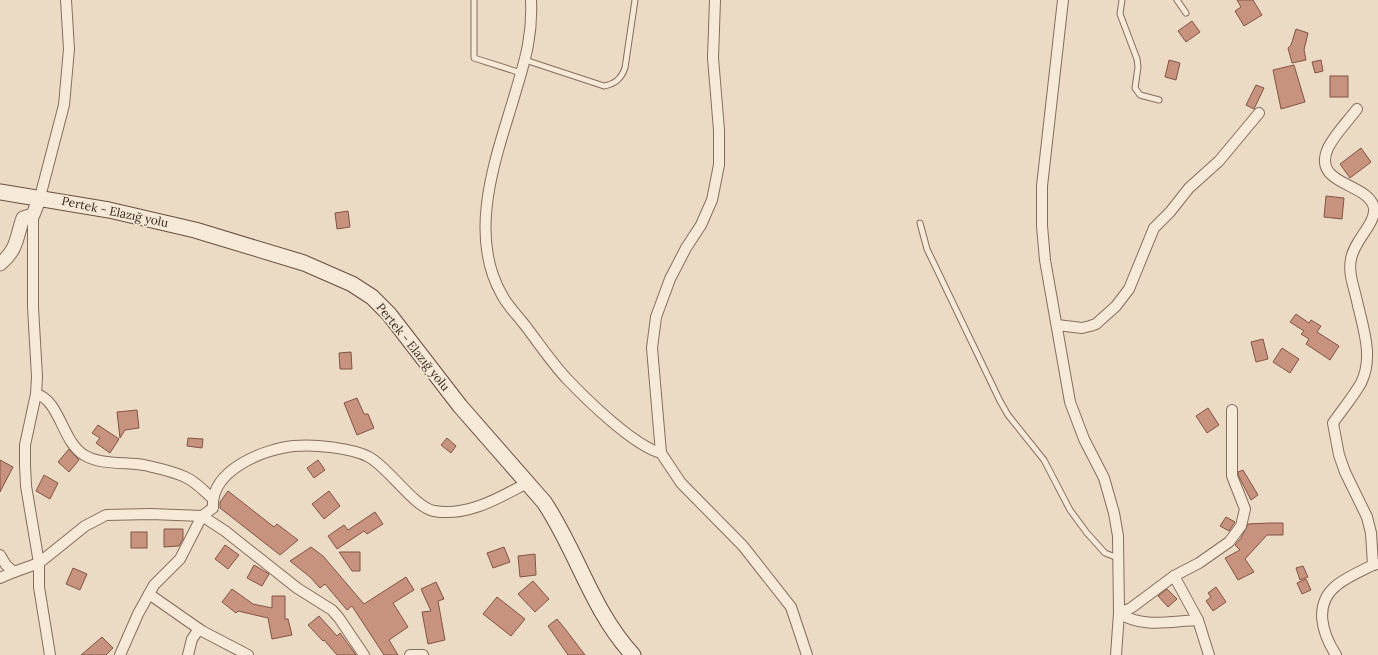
<svg xmlns="http://www.w3.org/2000/svg" width="1378" height="655" viewBox="0 0 1378 655" font-family="Lora,serif">
	<rect width="100%" height="100%" fill="#ebdbc5"/>
	<g fill="#c7927e" stroke="#825444">
		<path d="M1237,0H1253L1262,15L1244,26L1235,11L1241,7Z"/>
		<path d="M1192,21L1200,32L1186,42L1178,31Z"/>
		<path d="M1296,29L1308,33L1304,50L1306,60L1292,63L1288,48L1291,45Z"/>
		<path d="M1169,60L1180,63L1176,80L1165,77Z"/>
		<path d="M1321,60L1323,71L1315,73L1312,62Z"/>
		<path d="M1294,65L1305,102L1281,109L1273,70Z"/>
		<rect x="1330" y="76" width="18" height="21"/>
		<path d="M1256,85L1264,88L1254,109L1246,105Z"/>
		<path d="M1361,148L1371,162L1350,178L1340,164Z"/>
		<path d="M1326,196L1344,198L1342,219L1324,217Z"/>
		<path d="M348,211L350,227L337,229L335,213Z"/>
		<path d="M1296,314L1309,323L1311,320L1321,326L1317,332L1339,346L1330,360L1306,344L1309,339L1301,334L1304,331L1290,322Z"/>
		<path d="M1263,339L1268,359L1256,362L1251,342Z"/>
		<path d="M1282,348L1299,359L1290,373L1273,362Z"/>
		<path d="M351,352L352,369H340L339,353Z"/>
		<path d="M357,398L364,414H368L374,428L357,435L344,403Z"/>
		<path d="M1208,408L1219,425L1207,433L1196,416Z"/>
		<path d="M137,410L139,428L125,430L120,438L117,412Z"/>
		<path d="M98,425L119,439L110,453L96,443L100,438L92,433Z"/>
		<path d="M188,438L203,439L202,448L187,446Z"/>
		<path d="M447,438L456,446L451,453L441,445Z"/>
		<path d="M69,449L79,460L69,472L58,462Z"/>
		<path d="M0,460L13,467L0,492Z"/>
		<path d="M318,460L325,470L314,478L307,468Z"/>
		<path d="M1243,470L1258,495L1251,500L1238,475V472Z"/>
		<path d="M44,475L58,483L50,499L36,491Z"/>
		<path d="M228,491L274,527L277,524L298,540L280,555L220,508V502Z"/>
		<path d="M329,491L340,506L324,519L312,504Z"/>
		<path d="M375,512L383,524L367,534L364,531L337,549L328,536L344,525L348,530Z"/>
		<path d="M1226,517L1235,522L1229,531L1220,526Z"/>
		<path d="M1270,523H1283V535H1267L1245,559L1254,572L1238,580L1225,558L1240,550L1235,545L1241,538L1248,524Z"/>
		<path d="M164,529H183V539L179,546L164,547Z"/>
		<rect x="131" y="532" width="16" height="16"/>
		<path d="M225,545L239,555L228,569L215,559Z"/>
		<path d="M311,547L323,556L364,604L406,577L414,590L393,603L408,627L389,640L398,655H384L352,606L347,610L325,584L320,588L310,577L290,561Z"/>
		<path d="M504,547L510,562L493,568L487,553Z"/>
		<path d="M339,552H360V571H352Z"/>
		<path d="M535,554L536,575L520,577L518,556Z"/>
		<path d="M254,565L269,574L262,586L247,578Z"/>
		<path d="M1303,566L1308,577L1300,580L1296,568Z"/>
		<path d="M73,568L87,574L80,590L66,584Z"/>
		<path d="M1306,579L1311,590L1302,594L1297,583Z"/>
		<path d="M533,581L549,599L535,612L518,594Z"/>
		<path d="M436,582L444,599L438,601L445,640L428,644L422,612L431,611L421,589Z"/>
		<path d="M1216,587L1226,602L1213,611L1206,601L1211,597L1208,593Z"/>
		<path d="M232,589L253,604L272,608V596H285V619H288L292,635L272,639L268,618L238,611L236,613L222,602Z"/>
		<path d="M1167,589L1177,599L1168,607L1158,596Z"/>
		<path d="M497,597L525,619L511,636L483,614Z"/>
		<path d="M319,616L337,636L340,633L356,655H337L324,640L323,641L308,625Z"/>
		<path d="M557,619L566,630L585,655H568L548,626Z"/>
		<path d="M102,637L113,648L106,655H81Z"/>
	</g>
	<g fill="none" stroke-linecap="round" stroke-linejoin="round">
		<g stroke="#856d5d" stroke-width="7">
			<g id="service">
				<path d="M474,0V58L521,73"/>
				<path d="M1122,0L1120,14L1137,59L1138,67L1135,88L1140,95L1159,100"/>
				<path d="M1177,0L1186,13"/>
				<path d="M525,60L604,86C615,84 621,79 625,68L635,0"/>
				<path d="M920,223L927,249L1000,401L1008,415L1044,460L1070,510L1087,533L1105,553L1118,558"/>
			</g>
		</g>
		<g stroke="#856d5d" stroke-width="12">
			<g id="minor">
				<path d="M531,0C533,40 523,66 512,104C494,163 468,236 502,295C507,305 517,315 524,324C538,342 551,362 567,379C587,400 634,446 661,453"/>
				<path d="M715,0L713,58L719,130V165L712,200L701,225L686,248L670,279L656,317L652,348L661,453L681,483L743,546L791,607L807,655"/>
				<path d="M1063,0L1042,186V226L1045,260L1070,402L1084,439L1104,478L1114,513L1118,536L1119,613C1143,629 1171,621 1198,620"/>
				<path d="M1357,109C1348,121 1335,134 1328,148C1311,186 1369,182 1374,208C1376,224 1354,240 1351,259C1348,273 1354,287 1357,301C1363,328 1374,357 1361,383C1353,397 1342,410 1333,423L1339,455L1345,472L1367,517L1371,533L1373,565"/>
				<path d="M40,197L64,105L69,49L66,0"/>
				<path d="M33,215V307L37,377L36,394L25,445V465L26,486L39,563V587L50,655"/>
				<path d="M1057,325L1082,328L1090,326L1096,324L1116,306L1129,289L1154,228L1170,212L1189,188L1219,161L1259,113"/>
				<path d="M36,394C60,400 62,442 84,455C100,465 125,462 144,465C157,468 173,471 185,477C195,481 204,491 212,498"/>
				<path d="M0,555L6,565L14,572L39,563L85,526L106,515L151,514L202,516L225,531L297,588L332,610L339,618L364,655"/>
				<path d="M1174,576L1198,620L1209,655"/>
				<path d="M0,578L14,572"/>
				<path d="M149,594L202,631L248,655"/>
				<path d="M120,655L138,614L154,585L180,559L202,516L213,508C210,470 264,449 294,446C314,444 352,448 369,457C388,467 415,508 434,511C467,517 499,498 527,483"/>
				<path d="M188,655L192,639L199,629"/>
				<path d="M410,655H423"/>
				<path d="M1116,655L1119,613L1131,608L1174,576L1199,563L1229,542L1241,526L1245,509L1232,476V410"/>
				<path d="M1336,655C1322,633 1313,604 1337,585C1347,577 1361,571 1373,565L1378,564"/>
			</g>
		</g>
		<g stroke="#856d5d" stroke-width="15">
			<path id="tertiary" d="M0,264C18,249 16,238 23,218L33,215L40,197"/>
		</g>
		<g stroke="#674e40" stroke-width="17">
			<path id="secondary" d="M0,192L109,210L195,230L304,263L352,284L372,297L389,314L460,406L544,502C577,551 592,611 633,655"/>
		</g>
		<use href="#service" stroke="#f6e9d8" stroke-width="5"/>
		<use href="#minor" stroke="#f6e9d8" stroke-width="10"/>
		<use href="#tertiary" stroke="#f6e9d8" stroke-width="13"/>
		<use href="#secondary" stroke="#f6e9d8" stroke-width="15"/>
	</g>
	<g text-anchor="middle" stroke-width="3.5" stroke-linejoin="round" paint-order="stroke">
		<g font-size="12" fill="#36271f" stroke="#f3e6d4">
			<text transform="translate(115 212) rotate(12)" y="4">Pertek - Elazığ yolu</text>
			<text transform="translate(413 347) rotate(51)" y="4">Pertek - Elazığ yolu</text>
		</g>
	</g>
</svg>
